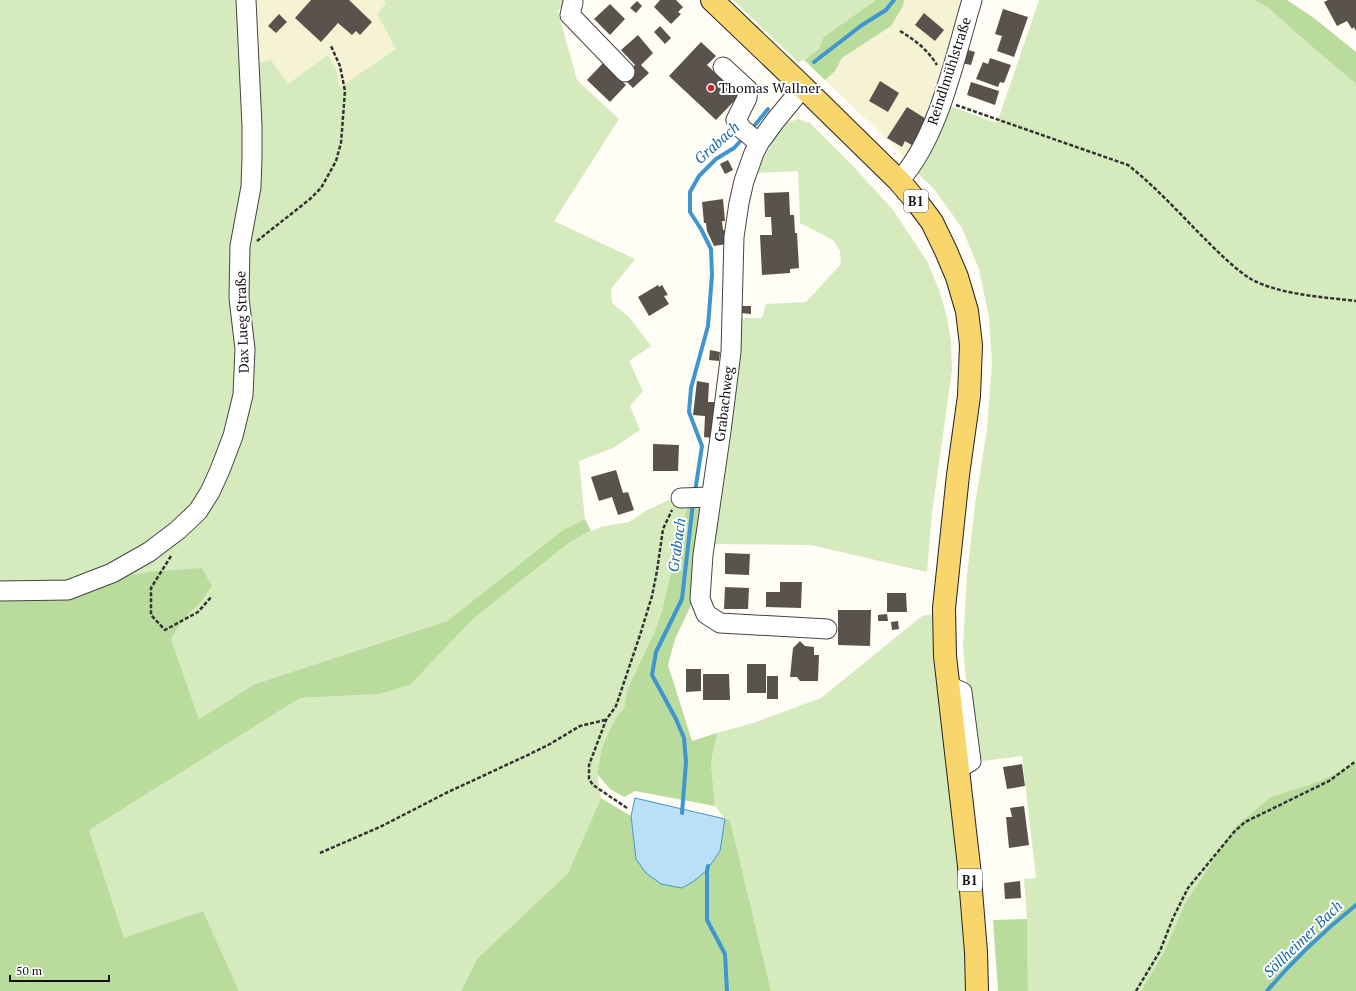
<svg xmlns="http://www.w3.org/2000/svg" width="1356" height="991" viewBox="0 0 1356 991" font-family="'PT Serif',serif">
	<rect width="100%" height="100%" fill="#fffdf5"/>
	<g fill="#f6f3d4">
		<path d="M240,0H384L386,3L377,14L396,49L340,87L336,70L288,84L244,67Z"/>
		<path d="M904,0H975L917,173L899,151L825,80L835,71L842,58L891,26L903,6Z"/>
	</g>
	<g fill="#d5ebbd">
		<path d="M0,0H240L244,67L271,60L288,84L328,55L336,70L340,87L396,49L377,14L386,3L384,0H567L558,11L577,80L619,119L554,221L635,259L611,289L612,303L629,317L651,346L629,361L643,391L630,406L640,430L613,448L579,461L585,519L563,530L447,621L255,684L199,719L171,639L183,620L200,603L148,572L55,587H0Z"/>
		<path d="M733,0H876L825,37L818,50L804,60L798,62Z"/>
		<path d="M1039,0H1253L1269,8L1296,33L1356,84V763L1320,781L1271,797L1164,952L1141,991H1028L1027,919L1024,879L1036,878L1022,756L975,762L968,703L963,646L967,575L975,505L987,430L992,363L989,317L979,269L962,228L934,189L917,173L947,105L997,123Z"/>
		<path d="M798,119L810,123L853,166L893,210L927,261L939,290L947,317L951,342L952,370L932,513L927,572L811,545L710,544L737,318H762L766,304L806,302L841,264L840,251L833,240L800,223L798,171L755,173L778,133L786,123Z"/>
		<path d="M669,500L680,507L688,505L679,537L662,611L655,631L627,690L624,708L615,719L597,774L601,798L568,873L477,959L461,991H239L203,911L124,939L89,830L300,698L380,694L410,685L474,618L570,542L600,527L629,522L647,510Z"/>
		<path d="M934,614L936,675L957,853L965,936L967,991H771L730,820L725,819L715,806L711,762L717,733L753,723L821,698L922,616Z"/>
	</g>
	<g fill="#b9dc9c">
		<path d="M876,0H904L903,6L891,26L842,58L835,71L825,80L804,60L818,50L824,37Z"/>
		<path d="M1253,0H1287L1314,18L1356,52V84L1296,33L1269,8Z"/>
		<path d="M688,505L716,507L694,599L675,639L668,665L692,741L717,733L711,762L715,806L635,791L624,797L610,789L597,774L602,748L615,719L624,708L627,690L655,631L662,611L679,537Z"/>
		<path d="M585,519L591,531L570,542L474,618L410,685L380,694L300,698L89,830L124,938L203,911L239,991H0V587H55L148,572L202,568L212,586L200,603L183,620L171,639L199,719L255,684L447,621L563,530Z"/>
		<path d="M1356,763V991H1141L1164,952L1185,904L1234,828L1271,797L1320,781Z"/>
		<path d="M601,798L631,816L636,859L720,851L725,819L730,820L771,991H461L477,959L568,873Z"/>
		<path d="M1027,919L1028,991H998L993,920Z"/>
	</g>
	<path fill="#b9e0f7" stroke="#3f96cf" d="M635,798L725,819L720,851L707,870L694,881L682,888L661,884L646,873L636,859L631,816Z"/>
	<g fill="none" stroke-linecap="round" stroke-linejoin="round">
		<g stroke="#3f96cf" stroke-width="4">
			<path d="M814,62L862,25L886,10L894,0"/>
			<path d="M751,130L768,109"/>
			<path d="M695,492L702,446L689,412L691,388L708,326L712,275L711,249L701,229L690,212V192L699,176L716,159L734,148L744,137"/>
			<path d="M682,813L686,762L684,738L676,719L652,675L656,652L682,599L693,503"/>
			<path d="M708,866L707,870V920L725,954L727,991"/>
			<path d="M1267,991C1294,959 1324,931 1356,905"/>
		</g>
	</g>
	<g fill="#5a524d">
		<path d="M311,0H349L372,22L360,35L356,31L352,35L338,23L321,42L295,18Z"/>
		<path d="M660,0H676L683,7L678,12L681,14L671,24L654,7Z"/>
		<path d="M1328,0H1356V31L1354,27L1352,29L1347,21L1337,26L1324,2Z"/>
		<path d="M637,1L642,6L636,13L630,8Z"/>
		<path d="M610,4L625,19L610,35L594,19Z"/>
		<path d="M1003,9L1028,17L1014,57L997,51L1002,36L995,34Z"/>
		<path d="M924,13L944,30L935,41L915,25Z"/>
		<path d="M279,14L287,22L276,33L268,26Z"/>
		<path d="M660,26L671,38L665,44L654,32Z"/>
		<path d="M638,35L653,53L641,65L649,73L633,88L623,78L635,65L621,50Z"/>
		<path d="M701,42L716,56L707,65L739,96L716,120L669,76Z"/>
		<path d="M965,49L975,52L971,65L961,63Z"/>
		<path d="M990,58L1011,65L1004,83L1000,82L998,87L976,79L983,62L988,64Z"/>
		<path d="M603,63L626,85L610,102L587,80Z"/>
		<path d="M880,81L899,93L888,112L869,101Z"/>
		<path d="M971,82L999,91L995,105L967,95Z"/>
		<path d="M907,107L931,122L915,147L905,141L902,147L887,138Z"/>
		<path d="M728,160L733,170L725,174L720,164Z"/>
		<path d="M789,192L790,215H794L795,233H797L799,268L790,269V273L762,275L760,235H772L771,217H765L764,193Z"/>
		<path d="M723,199L725,221H722L723,230H727V244L714,246L707,231L706,223H704L702,202Z"/>
		<path d="M658,285L659,287L662,285L668,295L664,296L669,304L649,316L638,297Z"/>
		<path d="M741,306H751V314L740,313Z"/>
		<path d="M710,350L720,352L719,361L709,360Z"/>
		<path d="M697,381L709,383L708,402H715L713,438L704,437L705,416L693,415Z"/>
		<path d="M653,444L679,445L678,471H653Z"/>
		<path d="M616,470L623,493L628,492L634,510L618,515L612,497L599,501L591,477Z"/>
		<path d="M725,553L750,554L749,575L725,574Z"/>
		<path d="M780,582H802L801,608L766,607V592H780Z"/>
		<path d="M725,587L749,588L748,609H724Z"/>
		<path d="M887,593H906L907,612H887Z"/>
		<path d="M838,610H871L870,646L838,645Z"/>
		<path d="M887,614L888,621H878V615Z"/>
		<path d="M898,621L899,629L892,630L891,622Z"/>
		<path d="M800,641L805,646L814,647V655H819L818,681H800L797,677H790L793,648Z"/>
		<rect x="747" y="664" width="19" height="29"/>
		<path d="M686,669H701V691L686,692Z"/>
		<path d="M703,674H729L730,700H703Z"/>
		<rect x="767" y="676" width="11" height="23"/>
		<path d="M1022,764L1025,786L1007,789L1003,767Z"/>
		<path d="M1024,806L1029,845L1009,848L1006,817H1012L1010,808Z"/>
		<path d="M1020,881L1021,898L1005,899L1004,883Z"/>
	</g>
	<g fill="none" stroke-linecap="round" stroke-linejoin="round">
		<g stroke="#444" stroke-width="21">
			<g id="minor">
				<path d="M573,2L570,15L625,72"/>
				<path d="M723,67L748,90L747,98L736,120L742,129L759,143"/>
				<path d="M803,87L775,121L759,143L754,153L744,181L739,203L734,237L731,352L721,431L703,555L700,599L706,614L720,623L827,629"/>
				<path d="M899,181C939,137 955,57 972,0"/>
				<path d="M681,498L711,497"/>
				<path d="M0,591L68,590L112,573L149,552L178,530L198,511L210,492L220,470L233,436L243,395L245,349L239,298L240,246L251,187L252,158V126L246,0"/>
				<path d="M949,686L962,692L971,761L958,769"/>
			</g>
		</g>
		<g stroke="#222" stroke-width="24">
			<path id="major" d="M712,0L803,87L899,181L917,202L932,222L946,251L957,277L967,311L971,345L969,396L958,475L944,608L945,656L969,866L976,952L977,991"/>
		</g>
		<g stroke="#333" stroke-width="2.5" stroke-dasharray="4 2" stroke-linecap="butt">
			<path d="M900,31C915,40 928,50 937,65"/>
			<path d="M956,105L1128,165C1156,187 1180,214 1205,239C1218,252 1236,270 1251,279C1280,295 1324,297 1356,301"/>
			<path d="M257,241L310,199L321,188L336,161L341,143L345,91L340,66L331,46"/>
			<path d="M171,556L151,588V615L165,630L198,612L212,596"/>
			<path d="M627,808L593,785L589,779V765L606,720L616,706L640,635L652,596L657,571L663,529L672,510"/>
			<path d="M320,853L382,826L446,793L530,754L550,744L580,726L605,720"/>
			<path d="M1136,991L1160,951L1173,918L1188,888L1234,832L1245,822L1329,781L1356,761"/>
		</g>
		<use href="#minor" stroke="#fff" stroke-width="19"/>
		<use href="#major" stroke="#f9d66b" stroke-width="22"/>
	</g>
	<circle fill="#c4262e" stroke="#fff" stroke-width="1.5" cx="711" cy="88" r="4"/>
	<g text-anchor="middle" stroke-width="4" stroke-linejoin="round" paint-order="stroke">
		<g fill="#fff" stroke="#585858" stroke-width="1">
			<rect x="904" y="190" width="24" height="22" rx="3"/>
			<rect x="958" y="869" width="24" height="22" rx="3"/>
		</g>
		<g font-size="13" font-weight="bold" fill="#111">
			<text x="916" y="206">B1</text>
			<text x="970" y="885">B1</text>
		</g>
		<g font-size="14" fill="#111" stroke="#fff">
			<text transform="translate(949 71) rotate(-72)" y="5">Reindlmühlstraße</text>
			<text transform="translate(242 322) rotate(-92)" y="5">Dax Lueg Straße</text>
			<text transform="translate(724 404) rotate(-83)" y="5">Grabachweg</text>
		</g>
		<g font-size="14" fill="#111" stroke="#fff" text-anchor="start">
			<text x="719" y="93">Thomas Wallner</text>
		</g>
		<g font-size="15" font-style="italic" fill="#1768a6" stroke="#fff">
			<text transform="translate(717 143) rotate(-42)" y="5">Grabach</text>
			<text transform="translate(677 545) rotate(-82)" y="5">Grabach</text>
			<text transform="translate(1303 939) rotate(-44)" y="5">Söllheimer Bach</text>
		</g>
	</g>
	<path d="M10 975v6h99v-6" fill="none" stroke="#111111" stroke-width="2"/>
	<text x="16" y="975" font-size="12" fill="#111111" stroke="#ffffff" stroke-width="3" paint-order="stroke">50 m</text>
</svg>
